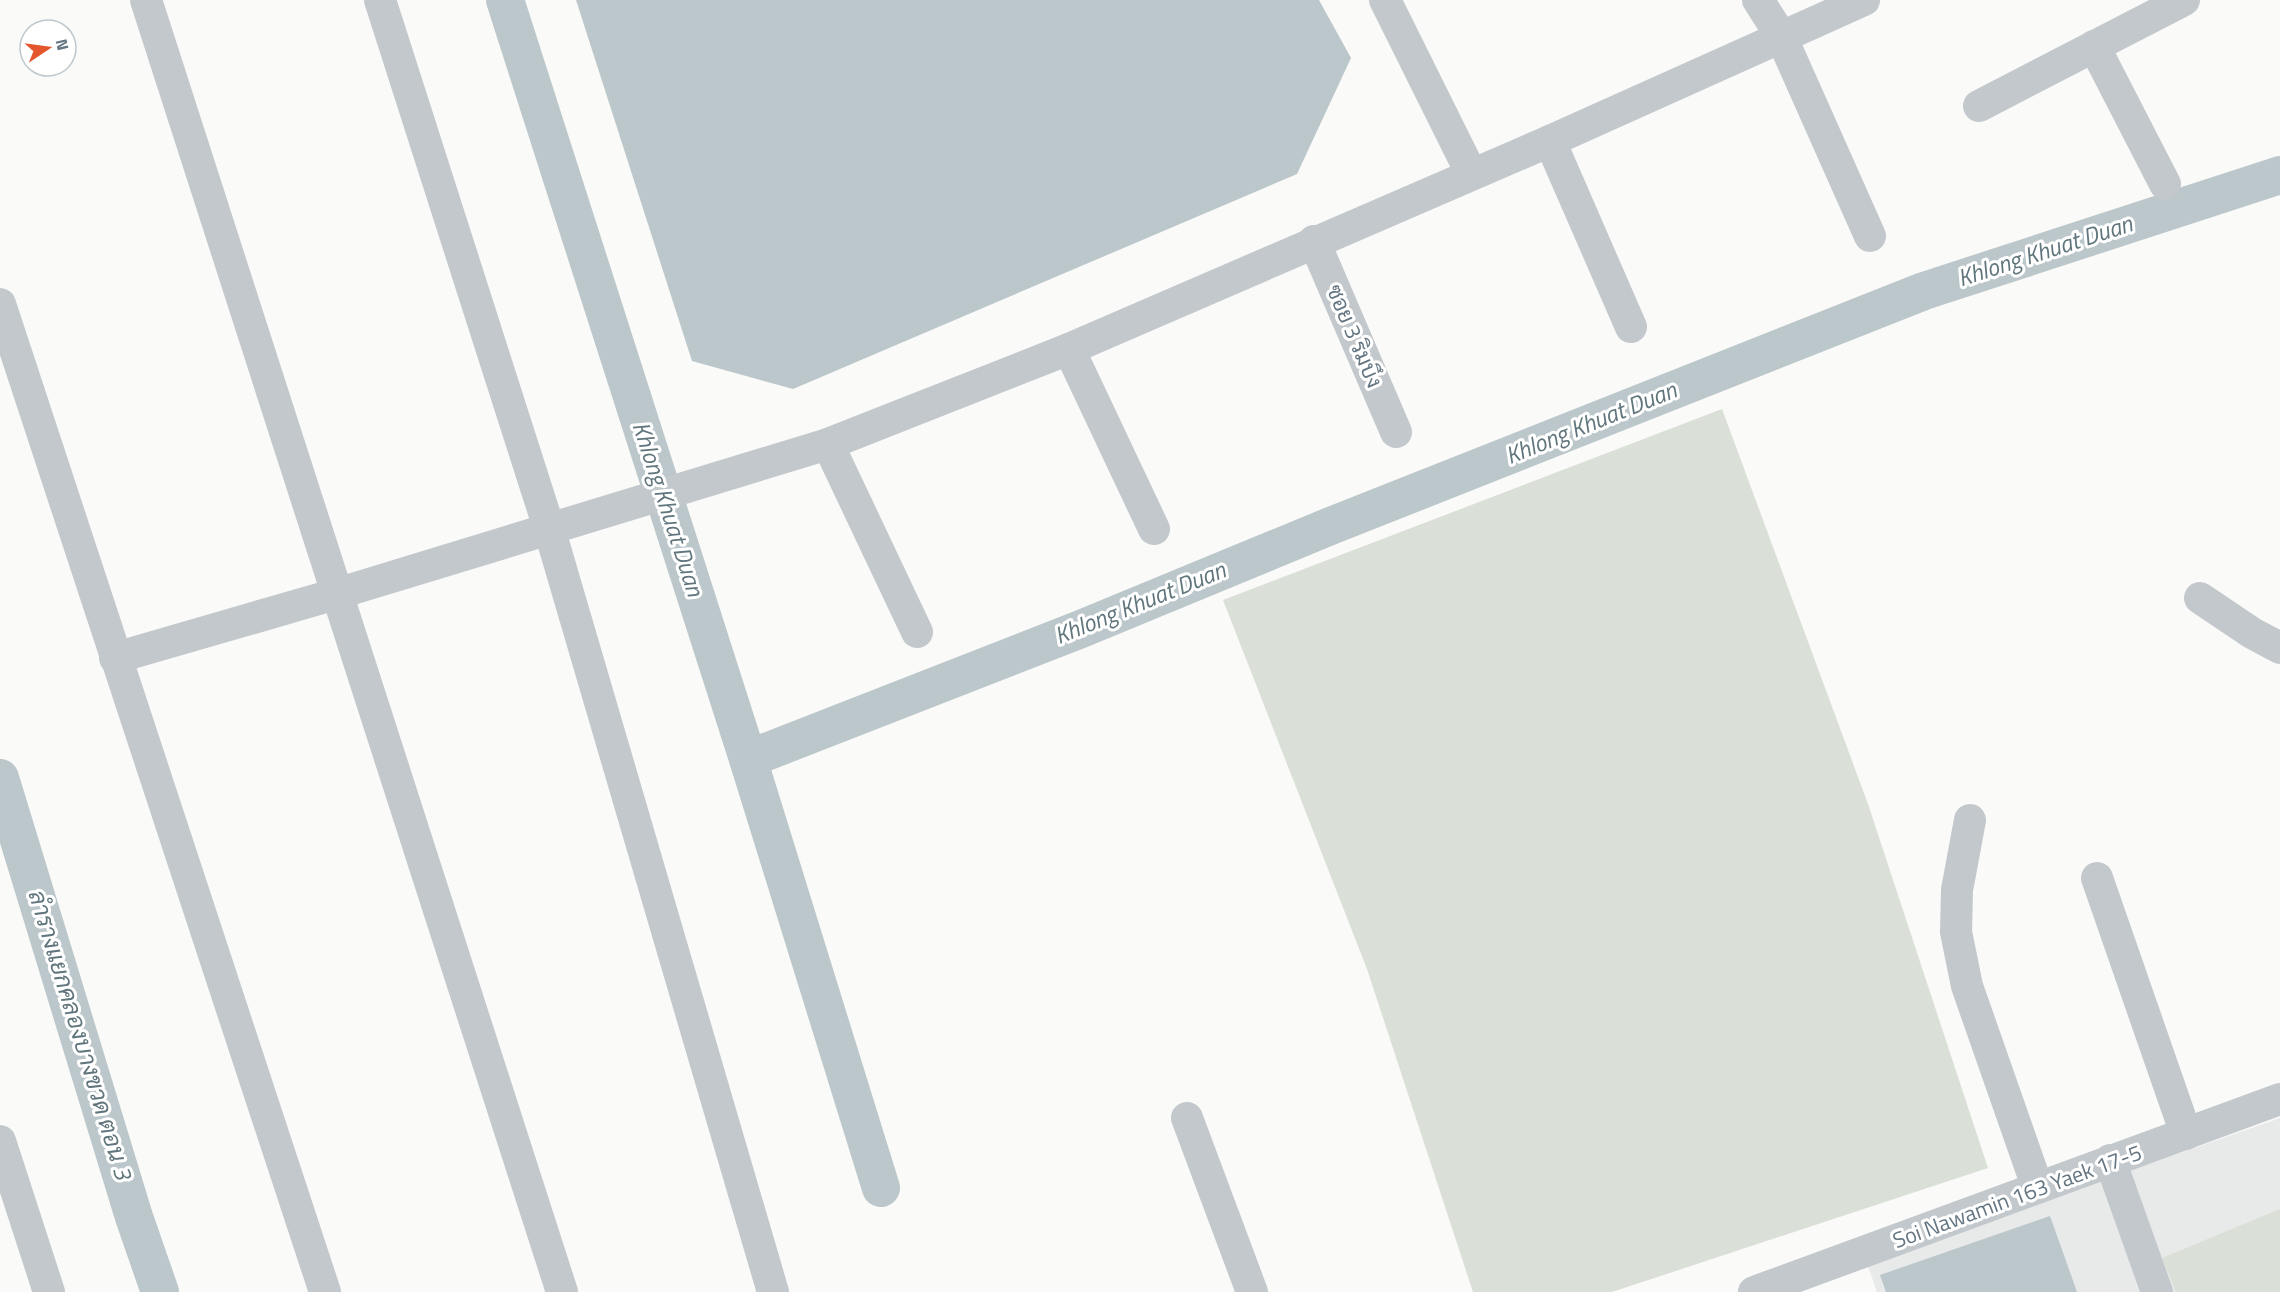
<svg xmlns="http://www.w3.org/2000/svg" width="2280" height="1292" viewBox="0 0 2280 1292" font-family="'Titillium Web',Sarabun,sans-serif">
	<rect width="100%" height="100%" fill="#fafaf8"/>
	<path fill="#e8e9e9" d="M2280,1118V1292H1877L1867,1263Z"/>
	<g fill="#dadfd7">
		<path d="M1722,409L1868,804L1988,1168L1612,1292H1473L1367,969L1223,600Z"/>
		<path d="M2280,1209V1292H2176L2162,1258Z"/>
	</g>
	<g fill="#bbc7cb">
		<path d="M576,0H1319L1351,58L1297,174L793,389L692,361Z"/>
		<path d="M2050,1216L2077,1292H1886L1880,1275Z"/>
	</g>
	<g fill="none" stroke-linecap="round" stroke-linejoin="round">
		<g stroke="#bbc7cb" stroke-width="38">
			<path d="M505,0L748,759L1081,629L1333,525L1924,291L2280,175"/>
			<path d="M748,759L881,1188"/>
			<path d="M0,778L134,1217L160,1292"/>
		</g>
		<g stroke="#c3c8cc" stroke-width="32">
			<path d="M146,0L562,1292"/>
			<path d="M380,0L549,528L773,1292"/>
			<path d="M1385,0L1471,173"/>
			<path d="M1758,0L1781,36L1870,236"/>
			<path d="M2094,46L2165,184"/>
			<path d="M1979,106L2184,0"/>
			<path d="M1550,141L1631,327"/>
			<path d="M1314,241L1396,432"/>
			<path d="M0,304L325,1292"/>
			<path d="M1069,349L1154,529"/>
			<path d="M828,444L917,632"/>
			<path d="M2200,598L2252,633L2280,648"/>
			<path d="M115,658L336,594L828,444L1069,349L1550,141L1864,0"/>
			<path d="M1970,820L1957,890L1956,932L1967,986L2037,1186"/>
			<path d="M2097,878L2186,1134"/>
			<path d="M1187,1118L1252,1292"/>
			<path d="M0,1141L49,1292"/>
			<path d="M2110,1160L2157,1292"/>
			<path d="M1754,1292L2280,1099"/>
		</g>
	</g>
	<g text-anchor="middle" stroke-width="6" stroke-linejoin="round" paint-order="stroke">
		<g font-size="22" fill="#657683" stroke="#fff">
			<text transform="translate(1355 336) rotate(67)" y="8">ซอย 3 ริมบึง</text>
			<text transform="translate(2017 1196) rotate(-20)" y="8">Soi Nawamin 163 Yaek 17-5</text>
		</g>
		<g font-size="24" font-style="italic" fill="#60757c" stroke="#fff">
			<text transform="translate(2045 251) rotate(-18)" y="8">Khlong Khuat Duan</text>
			<text transform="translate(1591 423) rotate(-22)" y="8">Khlong Khuat Duan</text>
			<text transform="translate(668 509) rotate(72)" y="8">Khlong Khuat Duan</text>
			<text transform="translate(1140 603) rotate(-22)" y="8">Khlong Khuat Duan</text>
			<text transform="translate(80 1035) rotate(73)" y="8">ลำรางแยกคลองบางขวด ตอน 3</text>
		</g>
	</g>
	<g transform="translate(48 48) rotate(77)"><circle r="28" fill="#ffffff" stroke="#c1c8cd" stroke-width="1.5"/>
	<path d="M0-4.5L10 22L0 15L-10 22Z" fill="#e4572e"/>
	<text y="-9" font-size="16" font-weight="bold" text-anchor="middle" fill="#657683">N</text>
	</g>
</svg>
